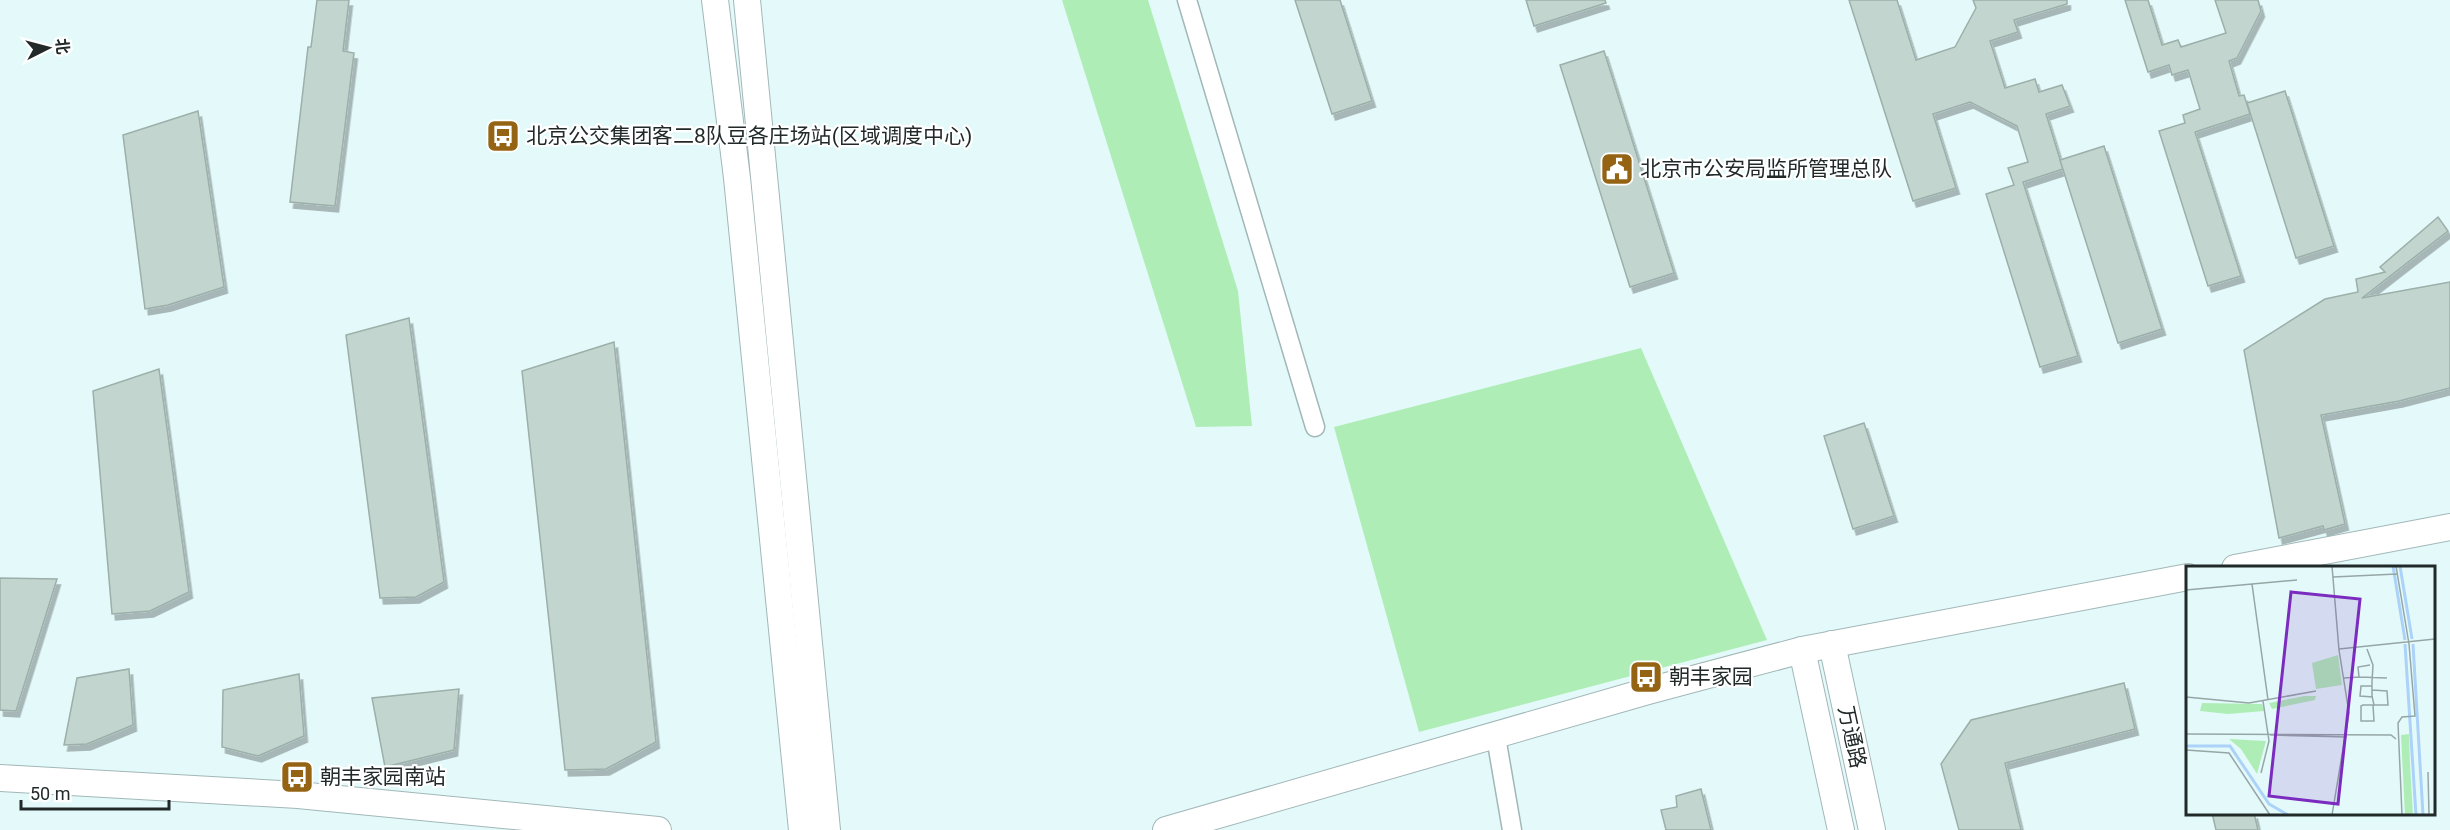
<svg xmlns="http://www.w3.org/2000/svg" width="2450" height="830" viewBox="0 0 2450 830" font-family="Roboto,'Noto Sans SC',sans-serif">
	<defs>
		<filter id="shadow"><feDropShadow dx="3.5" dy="6" stdDeviation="0" flood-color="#0004"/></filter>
	</defs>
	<rect width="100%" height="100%" fill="#e4fafa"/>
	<g fill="#afedb7">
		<path d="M1062,0H1148L1238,291L1252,426L1196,427Z"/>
		<path d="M1641,348L1767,640L1419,732L1334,427Z"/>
	</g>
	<g fill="#c2d6cf" stroke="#9cafa9" stroke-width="1.5" filter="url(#shadow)">
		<path d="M317,0H349L343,51L354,53L335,206L290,202L308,47H311Z"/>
		<path d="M1295,0H1340L1372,101L1332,114Z"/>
		<path d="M1526,0H1605L1606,3L1534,26Z"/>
		<path d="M1849,0H1897L1916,60L1955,47L1976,8L1973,0H2067V4L2014,20L2018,32L1990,41L2005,88L2035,79L2039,92L2062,85L2070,106L2046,114L2063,169L2023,182L2078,356L2040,367L1986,194L2014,185L2008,168L2028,162L2017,126L1970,102L1933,114L1956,188L1913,201Z"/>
		<path d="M2125,0H2148L2162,45L2178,40L2181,47L2226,33L2215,0H2258L2261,11L2237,58L2229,61L2239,96L2244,95L2250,114L2195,132L2241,276L2208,286L2159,131L2185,123L2183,115L2200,109L2188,70L2172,75L2169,65L2148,72Z"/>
		<path d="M1604,51L1674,273L1630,287L1560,65Z"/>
		<path d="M2285,91L2334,246L2296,258L2247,103Z"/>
		<path d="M198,111L224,287L168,305L145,309L123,135Z"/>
		<path d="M2104,146L2162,329L2118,343L2060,160Z"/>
		<path d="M2438,217L2448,231L2362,298L2450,282V388L2399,401L2321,415L2345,524L2324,530L2323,526L2279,538L2244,350L2325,299L2358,292L2356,279L2385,272L2380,267Z"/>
		<path d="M409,318L444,582L416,597L380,598L346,335Z"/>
		<path d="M614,342L656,742L606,769L565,770L522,371Z"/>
		<path d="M159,369L189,592L150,611L112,614L93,391Z"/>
		<path d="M1864,423L1894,516L1853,529L1824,436Z"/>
		<path d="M0,578L57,579L16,711L0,710Z"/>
		<path d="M129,669L133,725L87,744L64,745L77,678Z"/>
		<path d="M299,674L304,736L258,756L222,747L223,690Z"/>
		<path d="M2124,683L2135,729L2005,763L2021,830H1959L1941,764L1971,720Z"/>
		<path d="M459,689L454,750L385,767L372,698Z"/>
		<path d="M1701,789L1711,830H1666L1661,810L1677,807L1676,796Z"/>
		<path d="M2212,813H2254L2258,830H2216Z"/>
	</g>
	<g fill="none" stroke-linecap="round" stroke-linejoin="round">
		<g stroke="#a2b7b8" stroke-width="21">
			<g id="street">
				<path d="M1187,0L1315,427"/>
				<path d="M1496,737L1512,830"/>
			</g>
		</g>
		<g stroke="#a2b7b8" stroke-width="28">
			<g id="secondary">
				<path d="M715,0L737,178L802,830"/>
				<path d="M747,0L827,830"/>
				<path d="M2235,568L2450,527"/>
				<path d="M1832,644L1872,830"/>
				<path d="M1802,650L1841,830"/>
				<path d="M0,778L298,795L658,830"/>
				<path d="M1166,830L1648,691L1802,650L2188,577"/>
			</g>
		</g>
		<use href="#street" stroke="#fff" stroke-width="18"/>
		<use href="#secondary" stroke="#fff" stroke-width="26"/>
	</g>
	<defs>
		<g id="bus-square" transform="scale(1.725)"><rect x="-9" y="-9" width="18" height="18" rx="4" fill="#946414" stroke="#fff"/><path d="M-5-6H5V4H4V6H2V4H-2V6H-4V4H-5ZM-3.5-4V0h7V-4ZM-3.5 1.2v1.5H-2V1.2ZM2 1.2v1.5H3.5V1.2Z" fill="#fff"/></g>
		<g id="civic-square" transform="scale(1.725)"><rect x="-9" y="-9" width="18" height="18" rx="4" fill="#946414" stroke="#fff"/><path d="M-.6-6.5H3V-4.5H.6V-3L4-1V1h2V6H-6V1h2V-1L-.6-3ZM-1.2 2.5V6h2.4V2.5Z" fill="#fff"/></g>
	</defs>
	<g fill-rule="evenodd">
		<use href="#bus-square" x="503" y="136"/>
		<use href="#civic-square" x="1617" y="169"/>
		<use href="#bus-square" x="1646" y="677"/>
		<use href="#bus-square" x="297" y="777"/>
	</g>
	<g text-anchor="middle" stroke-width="4.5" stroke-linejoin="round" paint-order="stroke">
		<g font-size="21" fill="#212929" stroke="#fff" text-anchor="start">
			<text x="526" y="143">北京公交集团客二8队豆各庄场站(区域调度中心)</text>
			<text x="1640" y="176">北京市公安局监所管理总队</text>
			<text x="1669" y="684">朝丰家园</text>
			<text x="320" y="784">朝丰家园南站</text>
		</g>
		<g font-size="21" fill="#212929" stroke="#fff">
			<text transform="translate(1852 737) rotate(78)" y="7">万通路</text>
		</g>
	</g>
	<g transform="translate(2186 566)">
		<rect width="249" height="249" fill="#e4fafa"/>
		<path d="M152,89L156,119L130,123L126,97ZM118,130H130L129,134L86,143L83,137ZM16,137L76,138L78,145L42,148L14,145ZM223,168L224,198L227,249H219L215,169ZM43,173L80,175L71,208L55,183Z" fill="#afedb7"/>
		<path fill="none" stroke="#abd2f9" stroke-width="3" d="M207,0L219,74M214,0L226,73M219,78L230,249M227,78L237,249M0,180H44L83,238L102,249"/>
		<path fill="none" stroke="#96a6a6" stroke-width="1.5" d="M210,0L223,78L229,150L216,151L212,157L216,249M147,11L211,8M66,18L82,134M0,24L111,14M153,83L249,73M181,83L187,99L186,116V130L188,139H202L201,125L186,124M173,111L201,112M158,112L173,111L172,101L184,99M186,120H175L174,130L187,131M0,131L63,137L130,125M187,139L188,155H175V140L177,139H188M0,168L205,169L210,173M84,169L161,171M0,184L43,187L84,249M242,206L243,249M75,207L83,175L77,135M146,249L163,147L153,84L146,0"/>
		<path fill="#7b2cbf" fill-opacity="0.15" stroke="#7b2cbf" stroke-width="3" d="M105,26L174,33L152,238L83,230Z"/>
		<rect width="249" height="249" fill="none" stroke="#212929" stroke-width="3"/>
	</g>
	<g transform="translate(48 48) rotate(84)" stroke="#ffffff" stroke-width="4.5" paint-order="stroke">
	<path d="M0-4.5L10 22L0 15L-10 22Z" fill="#212929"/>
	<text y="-9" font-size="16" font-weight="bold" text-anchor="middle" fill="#212929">北</text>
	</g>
	<path d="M21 800v9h148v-9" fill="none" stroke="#212929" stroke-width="3"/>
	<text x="30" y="800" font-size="18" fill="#212929" stroke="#ffffff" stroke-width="4.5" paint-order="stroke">50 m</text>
</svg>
